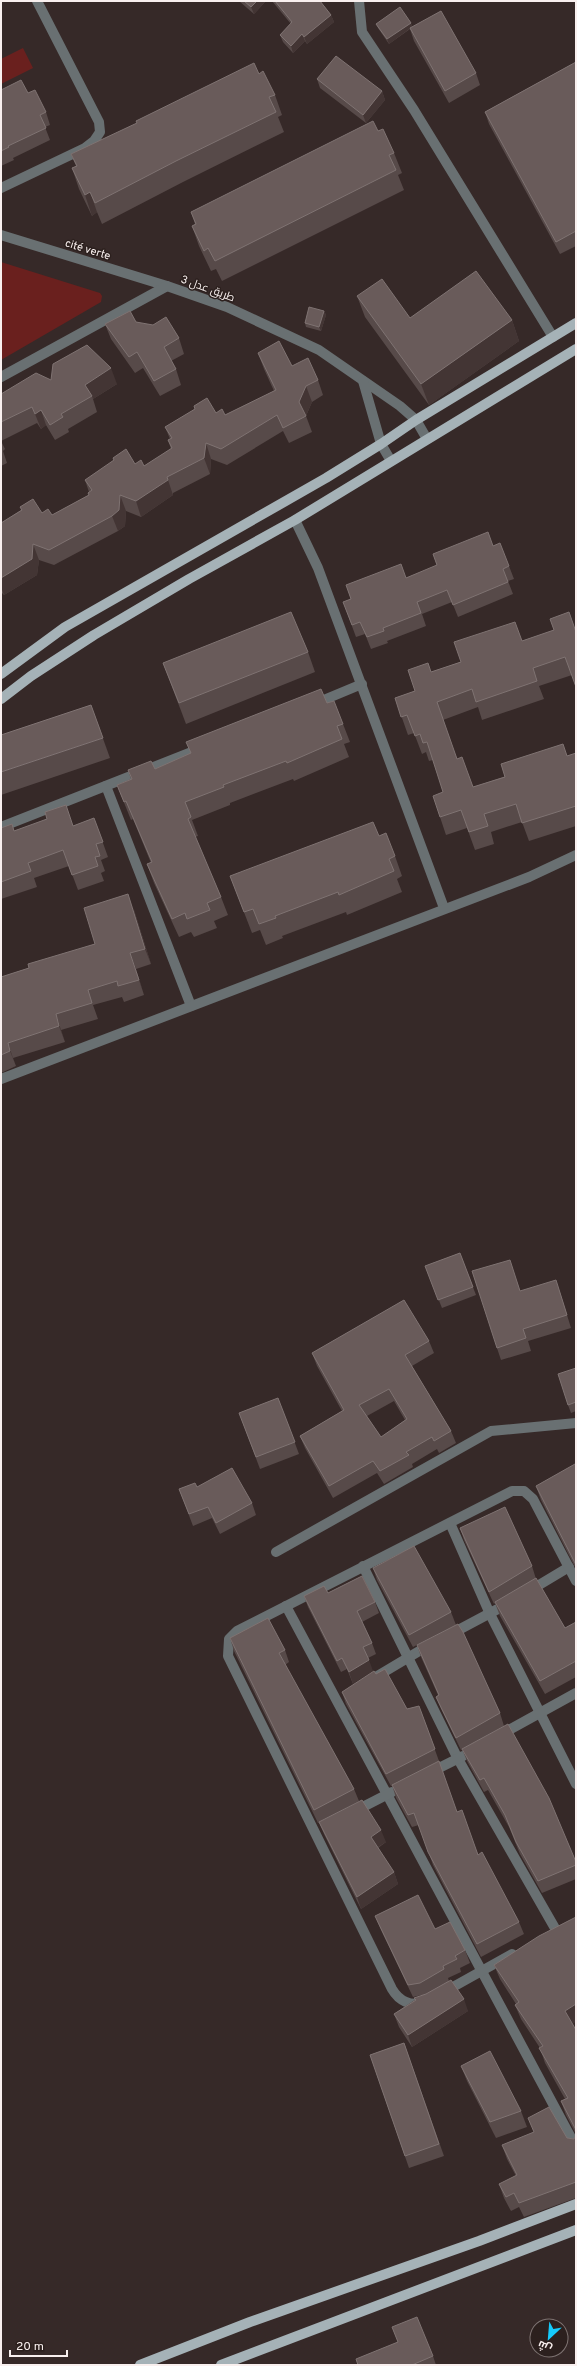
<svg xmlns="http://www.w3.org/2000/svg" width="577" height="2366" viewBox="0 0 577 2366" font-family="Overpass,Cairo,sans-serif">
	<rect width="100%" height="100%" fill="#362928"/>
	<g fill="#6a201e">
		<path d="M23,48L33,68L1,84V59Z"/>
		<path d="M1,262L100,293L102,296L101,302L1,360Z"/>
	</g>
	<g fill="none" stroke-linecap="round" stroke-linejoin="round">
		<g stroke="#697072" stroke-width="10">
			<path d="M359,1L362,32L414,110L553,337"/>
			<path d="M1,188L85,148L94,141L100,132L99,122L37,1"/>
			<path d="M1,235L167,286"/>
			<path d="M1,377L167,286L227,307L319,350L400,406L416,420L427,439"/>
			<path d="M363,381L381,444L391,461"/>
			<path d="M295,520L318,568L444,908"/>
			<path d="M314,704L362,684"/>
			<path d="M106,786L191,1006"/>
			<path d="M1,827L202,748"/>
			<path d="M1,1079L529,877L576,855"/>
			<path d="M450,1523L490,1614L576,1784"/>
			<path d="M276,1552L491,1431L576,1423"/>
			<path d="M363,1566L458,1759L556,1930"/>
			<path d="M529,1591L569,1567"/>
			<path d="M286,1606L576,2147"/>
			<path d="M449,1635L509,1603"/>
			<path d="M374,1678L431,1644"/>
			<path d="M500,1735L576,1693"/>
			<path d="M429,1773L463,1756"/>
			<path d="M355,1811L392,1792"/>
			<path d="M444,1992L512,1954"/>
			<path d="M424,2002C411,2007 399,2001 392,1989L228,1656L229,1639L237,1631L512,1491H524L533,1499L576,1581"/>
		</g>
		<g stroke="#a5b2b7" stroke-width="10">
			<path d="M1,674L65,627L326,478L381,444L416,420L576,323"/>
			<path d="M1,699L31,676L94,635L189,579L295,520L576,349"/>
			<path d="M140,2365L250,2322L479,2241L576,2204"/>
			<path d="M221,2365L576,2230"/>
		</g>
	</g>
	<g fill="#574a49" fill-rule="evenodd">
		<path d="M239,1H266L254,14Z"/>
		<path d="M272,1H320L331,15L334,22L307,44L305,41L293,53L283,42L280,35L291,24Z"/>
		<path d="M411,23L412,27L476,73L480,85L449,103L414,41L410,29L389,44L378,28L376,24Z"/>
		<path d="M576,62V246L560,254L489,124L485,112Z"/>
		<path d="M259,74L275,95L282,115L278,117L284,132L183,182L102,224L97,212L92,216L79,189L72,168L76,166L71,154Z"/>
		<path d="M317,79L382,91L385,100L366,123L320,88Z"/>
		<path d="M1,90L28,93L46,112L50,125L45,127L50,140L13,158L14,160L1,166Z"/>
		<path d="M378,131L394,153L402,173L398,175L404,190L222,281L216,269L211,271L199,246L192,226L195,224L191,212Z"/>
		<path d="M357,296L410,318L512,320L519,341L429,405L365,317Z"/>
		<path d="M324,311L326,315L321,331L306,327L305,323Z"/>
		<path d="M136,322L179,338L184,354L171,361L176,369L181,385L160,396L143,368L135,373L111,339L105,324Z"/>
		<path d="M258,353L292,366L318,380L323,395L312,402L306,416L312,432L289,443L283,431L227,465L211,459L210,474L173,493V495L141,517L126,511L125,526L118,531L54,565L39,560L37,575L4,595L1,592V523L21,510L20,507L52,515L89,495L88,493L89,492L85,480L114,461L113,458L135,464L144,466L171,449L168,440L170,439L165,427L195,409L194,406L216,413L225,415L274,391L264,369Z"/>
		<path d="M51,380L117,384L93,399L97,412L68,429L69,432L55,440L46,425L41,429L37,423L1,441L5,449L3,451L7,463L1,466V394Z"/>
		<path d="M493,546L509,566L514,579L508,581L513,594L458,617L452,602L422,614L426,626L387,641L388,643L371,649L365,634L356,637L343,602L351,599L346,585L406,578L437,566L433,554Z"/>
		<path d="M569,612L572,675L539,686L544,699L482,720L478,707L443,720L457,759L473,787L576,753V826L529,841L522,822L491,832L494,844L475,850L467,828L446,835L440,817L443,792L433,760L429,761L426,752L422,754L414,733L408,735L395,698L415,691L431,672L554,630Z"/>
		<path d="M308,652L315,672L186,724L163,663Z"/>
		<path d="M327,703L343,724L350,742L344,744L349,757L294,781L293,779L230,803V805L192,820L198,836L195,837L221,897L228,915L214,921L217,928L194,937L191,932L179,937L154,883L147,864L151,863L133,819L131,820L117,785L131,779L128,770L155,769Z"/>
		<path d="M91,705L110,758L1,795V735Z"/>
		<path d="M94,818L108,857L101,860L105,871L101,873L104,881L78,890L69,866L34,878L37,887L1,899V828L14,831L73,826Z"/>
		<path d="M379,836L395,856L402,876L397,879L402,892L347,915L346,912L282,936L283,938L266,945L260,930L252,933L230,876Z"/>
		<path d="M134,910L151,964L136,969L144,995L124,1002L122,997L93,1005L98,1019L61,1030L65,1042L13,1058L16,1066L1,1073V977L29,968L95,944Z"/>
		<path d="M460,1253L476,1295L442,1308L425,1266Z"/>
		<path d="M520,1291L560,1292L571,1328L528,1341L531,1351L501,1360L497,1348Z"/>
		<path d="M429,1341L434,1353L412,1366L451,1431L456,1443L439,1453L437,1449L412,1464L413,1467L384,1484L377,1473L333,1498L305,1448L300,1436L342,1411L317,1366L312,1353ZM394,1401L405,1420L381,1437L367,1416Z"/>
		<path d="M576,1368V1411L571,1413L568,1405Z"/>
		<path d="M278,1398L299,1454L260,1469L239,1413Z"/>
		<path d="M576,1465V1569L541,1500L536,1486Z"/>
		<path d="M197,1487L252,1503L256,1515L220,1534L212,1518L193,1526L179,1489Z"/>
		<path d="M460,1528L532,1566L536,1579L565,1628L576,1622V1677L545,1694L500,1616L495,1603L494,1604L464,1540Z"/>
		<path d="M373,1568L451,1612L456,1625L413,1647L377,1580Z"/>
		<path d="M328,1593L375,1602L379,1613L362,1622L372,1643L376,1654L368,1658L353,1684L347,1669L341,1672L308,1607L304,1596Z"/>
		<path d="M230,1638L285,1650L289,1662L285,1665L354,1789L359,1801L318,1823L234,1651Z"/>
		<path d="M417,1645L500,1713L504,1726L461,1750L441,1709L436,1697L438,1695L421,1657Z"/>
		<path d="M376,1674L407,1709L419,1706L439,1761L391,1786L346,1704L342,1692Z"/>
		<path d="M462,1749L576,1862V1879L542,1893L520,1854L509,1827L488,1790L484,1792L467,1761Z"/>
		<path d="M392,1785L457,1812L478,1854L519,1922L524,1934L481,1957L433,1865L419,1825L412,1827L396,1798Z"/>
		<path d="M319,1822L386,1842L378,1848L394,1872L398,1884L361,1909L324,1834Z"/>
		<path d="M375,1916L435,1929L465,1950L470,1963L460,1968L461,1972L448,1978L449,1981L468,2011L412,2047L399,2027L394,2014L422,1995L413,1997L380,1928Z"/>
		<path d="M494,1965L573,2024L576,2030V2134L566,2115L561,2101L565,2099L545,2063L540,2048L521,2019L515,2005L516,2004L500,1979Z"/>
		<path d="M404,2043L444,2156L409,2168L370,2055Z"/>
		<path d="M461,2066L521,2111L527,2127L496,2138L467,2081Z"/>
		<path d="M576,2135V2198L524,2217L519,2207L511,2211L504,2198L499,2184L516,2176L507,2159L502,2145L567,2138L574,2139Z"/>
		<path d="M392,2327L433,2356L436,2365H358L398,2342Z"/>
	</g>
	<g fill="#433534">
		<path d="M257,1H266L254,14L251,7Z"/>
		<path d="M331,15L334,22L307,44L304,37Z"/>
		<path d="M411,23L412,27L389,44L387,39Z"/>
		<path d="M302,34L305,41L293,53L291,46Z"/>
		<path d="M382,91L385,100L366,123L363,115Z"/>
		<path d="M90,192L97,212L92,216L85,195Z"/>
		<path d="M324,311L326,315L321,331L319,327Z"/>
		<path d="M512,320L519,341L429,405L421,384Z"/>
		<path d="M111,368L117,384L93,399L92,396L85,385Z"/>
		<path d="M306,386L312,402L305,418L299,402Z"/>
		<path d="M41,410L46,425L41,429L35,414Z"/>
		<path d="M206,443L211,459L210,474L204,458Z"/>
		<path d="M167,477L173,495L141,517L136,501Z"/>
		<path d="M120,495L126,511L125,526L118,531L112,516Z"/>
		<path d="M33,544L39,560L37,575L4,595L1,587V578Z"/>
		<path d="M91,705L99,726L110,758L103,738Z"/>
		<path d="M128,894L134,910L151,964L145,949Z"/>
		<path d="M130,953L136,969L144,995Z"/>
		<path d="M56,1014L61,1030L65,1042L59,1026Z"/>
		<path d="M8,1043L13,1058L16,1066L10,1051Z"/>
		<path d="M369,1660L373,1671L353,1684L349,1672Z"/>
		<path d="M381,1830L386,1842L375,1849L371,1837Z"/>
		<path d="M394,1872L398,1884L361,1909L357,1897Z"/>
		<path d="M464,1999L468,2011L412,2047L408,2035Z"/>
		<path d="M576,2004V2022L571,2025L565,2011Z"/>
	</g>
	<g fill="#695b5a" stroke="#7f7372" fill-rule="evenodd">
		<path d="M244,1H257L251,7Z"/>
		<path d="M275,1H320L331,15L304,37L302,34L291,46L280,35L292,22Z"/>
		<path d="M400,7L411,23L387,39L376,24Z"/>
		<path d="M441,11L476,73L445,91L410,28Z"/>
		<path d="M336,56L382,91L363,115L317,79Z"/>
		<path d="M576,62V231L556,242L485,112Z"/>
		<path d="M254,63L259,74L263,71L275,95L269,97L276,112L176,161L95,203L90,192L85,195L72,168L77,166L71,154L137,123L136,121Z"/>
		<path d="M21,80L28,93L35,90L46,112L40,115L46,128L8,146L9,147L1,151V90Z"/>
		<path d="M373,121L378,131L383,129L394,153L389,155L396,170L215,261L208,248L204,251L192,226L196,224L191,212Z"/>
		<path d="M476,271L512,320L421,384L357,296L382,279L410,318Z"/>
		<path d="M309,307L324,311L319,327L305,323Z"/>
		<path d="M130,311L136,322L153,325L166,317L179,338L164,347L176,369L154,381L137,352L129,357L105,324Z"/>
		<path d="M279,341L292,366L308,358L318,380L306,386L299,402L306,416L283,428L277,415L221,449L206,443L204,458L167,477L168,480L136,501L120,495L119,510L112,516L49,550L33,544L32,559L1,578V523L22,510L20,507L33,499L42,513L48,509L52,515L89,495L88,493L92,490L85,480L114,460L113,458L126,449L135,464L141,460L144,466L172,448L168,440L172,438L165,427L195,409L194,406L207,398L216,413L222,409L225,415L276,390L258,353Z"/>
		<path d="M87,345L111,368L85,385L92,396L61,414L63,417L50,425L41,410L35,414L32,407L1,422V394L36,373L51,380L53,364Z"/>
		<path d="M488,532L493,546L500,543L509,566L503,569L508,582L453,605L447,590L417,602L421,613L383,628L384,631L367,637L360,622L352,625L343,602L351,599L346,585L401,564L406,578L437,565L433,554Z"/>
		<path d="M291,612L308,652L179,703L163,663Z"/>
		<path d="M569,612L576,632V687L565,657L533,668L537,681L476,702L472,689L437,702L457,759L462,757L473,787L505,777L501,764L563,744L567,756L576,753V806L522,823L516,804L484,814L488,826L469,832L461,810L440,817L433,796L443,792L427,742L423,743L420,734L415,736L407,715L401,717L395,698L415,691L408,670L428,663L431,672L461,662L454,642L515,622L522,641L554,630L550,619Z"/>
		<path d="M321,689L327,703L334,701L343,724L337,726L342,739L287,763L286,761L223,785L224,787L185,802L191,817L188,819L221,897L207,903L210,910L187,919L185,913L172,919L147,864L152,862L126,801L124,802L117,785L132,779L128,770L151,761L155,769L191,753L186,742Z"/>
		<path d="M91,705L103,738L1,772V735Z"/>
		<path d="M66,805L73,826L94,818L103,842L96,844L100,856L95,857L98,866L72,875L63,850L28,863L31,871L1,882V828L12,824L14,831L47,819L45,812Z"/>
		<path d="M373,822L379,836L386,833L395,856L389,859L394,871L339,895L338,892L275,916L276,918L259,924L253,909L244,912L230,876Z"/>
		<path d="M128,894L145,949L130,953L139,980L118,986L117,981L88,990L92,1003L56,1014L59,1026L8,1043L10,1051L1,1055V977L29,968L28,964L95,944L84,908Z"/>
		<path d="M460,1253L473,1287L438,1300L425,1266Z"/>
		<path d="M510,1260L520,1291L556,1280L567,1315L523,1329L526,1338L497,1348L472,1271Z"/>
		<path d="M404,1300L429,1341L405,1355L451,1431L434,1441L432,1437L406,1452L409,1455L380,1471L373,1461L329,1486L300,1436L344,1410L312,1353ZM389,1389L407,1419L381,1437L359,1405Z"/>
		<path d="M576,1368V1402L568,1405L558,1374Z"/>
		<path d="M278,1398L295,1442L256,1457L239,1413Z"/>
		<path d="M575,1464L576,1465V1565L536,1486Z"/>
		<path d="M232,1468L252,1503L216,1523L208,1507L189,1514L179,1489L195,1483L197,1487Z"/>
		<path d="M505,1507L532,1566L489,1592L460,1528Z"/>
		<path d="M414,1546L451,1612L409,1635L373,1568Z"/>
		<path d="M362,1576L375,1602L357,1611L372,1643L363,1647L369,1660L349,1672L342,1658L337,1661L304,1596L324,1586L328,1593Z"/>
		<path d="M536,1578L565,1628L576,1622V1661L540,1681L495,1602Z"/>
		<path d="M268,1618L285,1650L279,1653L354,1789L314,1810L230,1638Z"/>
		<path d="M458,1624L463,1632L500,1713L456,1738L436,1697L439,1695L417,1645Z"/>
		<path d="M385,1669L407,1709L419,1706L435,1749L386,1774L342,1692L374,1671L376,1674Z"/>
		<path d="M508,1724L549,1798L576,1862V1865L538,1881L516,1842L505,1815L484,1778L480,1780L462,1749Z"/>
		<path d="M439,1761L457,1812L462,1810L478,1855L482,1852L519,1922L477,1944L428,1852L414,1813L408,1815L392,1785Z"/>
		<path d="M362,1800L381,1830L371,1837L394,1872L357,1897L319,1822Z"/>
		<path d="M418,1895L435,1929L450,1922L465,1950L455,1956L457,1959L443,1966L444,1969L420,1983L408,1985L375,1916Z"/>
		<path d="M576,1917V2004L565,2011L576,2030V2130L561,2101L568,2098L539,2048L543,2046L515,2005L519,2002L494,1965L539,1936Z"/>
		<path d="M451,1980L464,1999L408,2035L394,2014L416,2000L414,1998L426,1994Z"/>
		<path d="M404,2043L439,2144L405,2156L370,2055Z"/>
		<path d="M490,2051L521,2111L490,2122L461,2066Z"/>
		<path d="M549,2107L567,2138L574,2139L576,2135V2182L519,2203L514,2193L506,2197L499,2184L517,2175L502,2145L534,2132L528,2118Z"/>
		<path d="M417,2317L433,2356L412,2365H358L356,2359L398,2342L392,2327Z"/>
	</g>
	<g text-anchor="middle" stroke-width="3" stroke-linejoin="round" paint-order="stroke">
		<g font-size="11" fill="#f9f0ef" stroke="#2c201e">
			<text transform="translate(88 249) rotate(17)" y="4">cité verte</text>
			<text transform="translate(208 288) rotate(20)" y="4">طريق عدل 3</text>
		</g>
	</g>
	<rect width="577" height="2366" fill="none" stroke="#f9f0ef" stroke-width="4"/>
	<g transform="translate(549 2338) rotate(206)"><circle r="19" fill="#2c201e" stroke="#7e7372"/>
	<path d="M0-3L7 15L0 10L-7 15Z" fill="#16cafb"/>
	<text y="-6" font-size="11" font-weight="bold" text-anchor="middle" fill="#f9f0ef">ش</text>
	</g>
	<path d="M10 2350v6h57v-6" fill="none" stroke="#f9f0ef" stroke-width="2"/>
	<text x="16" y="2350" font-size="12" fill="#f9f0ef" stroke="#2c201e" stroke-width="3" paint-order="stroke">20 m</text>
</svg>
